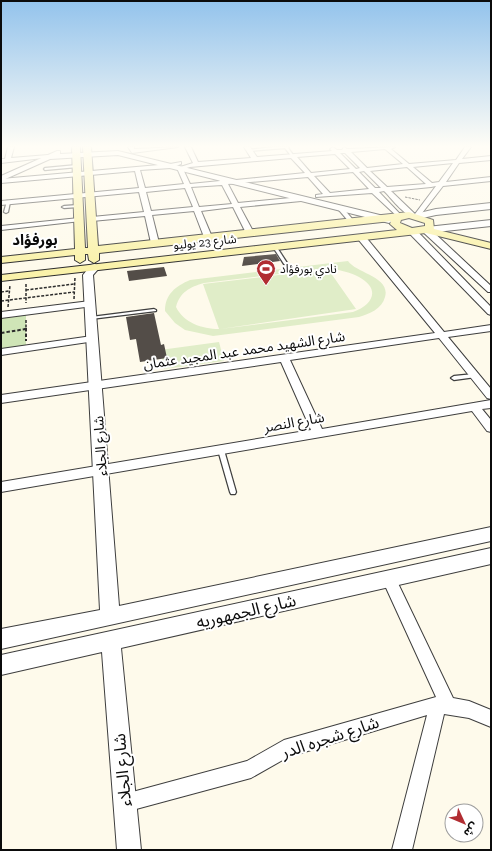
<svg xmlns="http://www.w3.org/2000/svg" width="492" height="851" viewBox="0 0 492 851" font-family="'Zilla Slab','Noto Sans Arabic',serif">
	<rect width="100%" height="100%" fill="#fefaeb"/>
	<path fill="#cfe5b7" d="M26,312V349L1,352V315Z"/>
	<g fill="#e0edc8" fill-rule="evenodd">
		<path d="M348,261C356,273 391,277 385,297C382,309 369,314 359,317L213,336L185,330L175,323L165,311C165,294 176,286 190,280ZM329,268C339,270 350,272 359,277C381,289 373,305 353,312L220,329L356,309L328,269L203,284L219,329C202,329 184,323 176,307C180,292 190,287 204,283Z"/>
		<path d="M219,342L224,361L164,369L160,350Z"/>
	</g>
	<g fill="#534d48">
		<path d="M276,254L280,261L242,266L244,257Z"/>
		<path d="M164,267L167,276L129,281L127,271Z"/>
		<path d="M154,313L161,345L164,344L167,358L140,362L136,339L130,340L126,317Z"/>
	</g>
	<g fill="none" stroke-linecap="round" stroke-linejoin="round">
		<g stroke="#3e3e3e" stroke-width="2.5">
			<g id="service">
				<path d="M274,147H289L288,148L294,156L292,157L285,148L249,151L248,150Z"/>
				<path d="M77,165L78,166V167L45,170L44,169L45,168Z"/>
				<path d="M7,201L10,202L8,212L6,213L4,212Z"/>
				<path d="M78,205L80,206L79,207L64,208L62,207L64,206Z"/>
				<path d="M274,246H276L287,263L286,264H284L273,247Z"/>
				<path d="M154,309L156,310V311L91,319L89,318L91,317Z"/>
				<path d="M474,374L477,376L476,377L454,380L451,378L454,376Z"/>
				<path d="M221,448L223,449L224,450L236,492L235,494H231L230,492L218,450L219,449Z"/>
			</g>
		</g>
		<g stroke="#3e3e3e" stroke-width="2">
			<g id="minor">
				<path d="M8,147H14L11,158L48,155L51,157L1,163V159H5Z"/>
				<path d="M128,147H134V149L178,147L132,153Z"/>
				<path d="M185,147H191L198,162L251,158L244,147H250L257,157L332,151L330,149L333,147L337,150H342L344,147L347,149L395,147L391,149L409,164L456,160L465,147H471L462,159L491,156V160L459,163L446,182L491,177V181L443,186L419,217C406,219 394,201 384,191L379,192L402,216V218L400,219L372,193L316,197V195L323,194L308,177L228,184L238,203L301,197L304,199L301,201L240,207L254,233L250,235L246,233L233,207L201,211L212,237L208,239L204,237L194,211L152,215L159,243L155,245L151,243L145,216L92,221L89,219L92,217L144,212L139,192L1,205V201L139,188L135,171L1,183V179L170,164L181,162V164L171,168L140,170L145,188L184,184L177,168L193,163ZM385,149L403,164L367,168L351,152ZM340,153H345L360,168L356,169ZM335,154L350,169L311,173L297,157ZM291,158L305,173L226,181L222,177L219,179L220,181L190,184L183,169L190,167ZM453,163L439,182L432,183L413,167ZM407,167L426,184L387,187L370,171ZM364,171L381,188H375L359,172ZM353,172L369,189L330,193L314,176ZM222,185L232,204L199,207L191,187ZM436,186L415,214L391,191L431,187ZM185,188L193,207L151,211L146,192Z"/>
				<path d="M339,208H343L354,221V223H350L338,209Z"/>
				<path d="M79,218L81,219V221L1,230V226Z"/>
				<path d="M423,228H429L491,286V292H488L423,232Z"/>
				<path d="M409,229H415L491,307V315L488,314L409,233Z"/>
				<path d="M358,235H364L444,332L491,325V331L448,337L491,389V399L487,398L439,338L290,360L322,429L491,400V408L482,409L491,420V432L487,431L472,411L1,492V482L311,430L281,362L1,403V395L435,333L358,239Z"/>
				<path d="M90,301L94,304L93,306L1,318V312Z"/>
				<path d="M92,336L95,337V341L1,355V349Z"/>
				<path d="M389,573L394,575L453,698L469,701L491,710V727L469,718L444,714L412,850H392L427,715L288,757L251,778L125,812L118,810L116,803L118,796L125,794L247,761L284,740L436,697L382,579L384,575Z"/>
			</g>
		</g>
		<g stroke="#3e3e3e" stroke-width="2">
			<g id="tertiary">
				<path d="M57,151H60V154L118,151L392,218L393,220L389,223L118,155L50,159L1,181V176Z"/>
				<path d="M491,203V209L436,215L418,219L414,216L415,214L436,209Z"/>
				<path d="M491,220V226L427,233L422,230L427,227Z"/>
				<path d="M95,264L100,267L93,275L119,606L491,527V541L1,649V629L100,610L83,275L91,265Z"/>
				<path d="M491,548V564L121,648L141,850H117L102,652L1,675V655Z"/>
			</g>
		</g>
		<g stroke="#2d2d2d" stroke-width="2">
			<path id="secondary" d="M72,147H80L85,248H88L83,147H91L98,246L409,212L433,220L434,229L491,243V249L426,233L1,281V275L397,230L390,224L391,221L99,253V260L94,263L89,260L88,254H85V260L80,263L75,260V255L1,263V257L75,249ZM409,218L425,223V226L412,228L400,223L401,220Z"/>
		</g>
		<path stroke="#2d2d2d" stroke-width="1" stroke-dasharray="2.5 1" stroke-linecap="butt" d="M405,197L420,200"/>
		<g stroke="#2d2d2d" stroke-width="1.5" stroke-dasharray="3 1.5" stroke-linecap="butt">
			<path d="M26,284V303"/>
			<path d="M26,290L74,284"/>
			<path d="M1,292L9,291"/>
			<path d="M74,299L75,277"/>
			<path d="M1,301L74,292"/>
			<path d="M8,307L10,285"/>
			<path d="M26,320V329"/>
			<path d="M24,329H26"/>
		</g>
		<g stroke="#2d2d2d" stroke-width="2" stroke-dasharray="3.5 2" stroke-linecap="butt">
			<path d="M26,328V341"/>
			<path d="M1,333L26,329"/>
		</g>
		<use href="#service" fill="#fff" fill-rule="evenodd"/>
		<use href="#minor" fill="#fff" fill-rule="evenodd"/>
		<use href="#tertiary" fill="#fff" fill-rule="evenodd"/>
		<use href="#secondary" fill="#faf2aa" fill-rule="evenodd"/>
	</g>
	<linearGradient id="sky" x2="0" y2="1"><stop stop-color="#93c3ec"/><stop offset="0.55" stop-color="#fffdf6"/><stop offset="1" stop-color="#fffdf6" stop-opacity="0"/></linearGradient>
	<rect width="492" height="266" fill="url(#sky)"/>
	<defs>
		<g id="stadium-pin" transform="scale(1)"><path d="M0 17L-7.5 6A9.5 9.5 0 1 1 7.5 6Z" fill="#b12d32" stroke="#fff"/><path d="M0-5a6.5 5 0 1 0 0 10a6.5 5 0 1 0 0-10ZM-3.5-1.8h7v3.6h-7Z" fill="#fff"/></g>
	</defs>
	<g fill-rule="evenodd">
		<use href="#stadium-pin" x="266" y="269"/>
	</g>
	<g text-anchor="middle" stroke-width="4" stroke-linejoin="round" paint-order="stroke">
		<g font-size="12" fill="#0b0b0b" stroke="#fff">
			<text transform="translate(205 242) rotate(-6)" y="4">شارع 23 يوليو</text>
		</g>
		<g font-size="12" fill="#0b0b0b" stroke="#fff" text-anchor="start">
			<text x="280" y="273">نادي بورفؤاد</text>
		</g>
		<g font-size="14" fill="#0b0b0b" stroke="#fff">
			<text transform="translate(244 350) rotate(-8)" y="5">شارع الشهيد محمد عبد المجيد عثمان</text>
			<text transform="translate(294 422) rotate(-10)" y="5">شارع النصر</text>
			<text transform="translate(100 446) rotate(-94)" y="5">شارع الجلاء</text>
		</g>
		<g font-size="15" font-weight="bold" fill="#0b0b0b" stroke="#fff">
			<text x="35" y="245">بورفؤاد</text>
		</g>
		<g font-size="17" fill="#0b0b0b" stroke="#fff">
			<text transform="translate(246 611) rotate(-13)" y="6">شارع الجمهوريه</text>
			<text transform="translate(330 737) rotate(-18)" y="6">شارع شجره الدر</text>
			<text transform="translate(122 770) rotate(-95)" y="6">شارع الجلاء</text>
		</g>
	</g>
	<rect width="492" height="851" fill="none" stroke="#0b0b0b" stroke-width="4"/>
	<g transform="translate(464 823) rotate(134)"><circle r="19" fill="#ffffff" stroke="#9d9d9d"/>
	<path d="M0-3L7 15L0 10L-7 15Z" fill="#b12d32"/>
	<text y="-6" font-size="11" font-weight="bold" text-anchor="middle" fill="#0b0b0b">ش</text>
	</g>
</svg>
